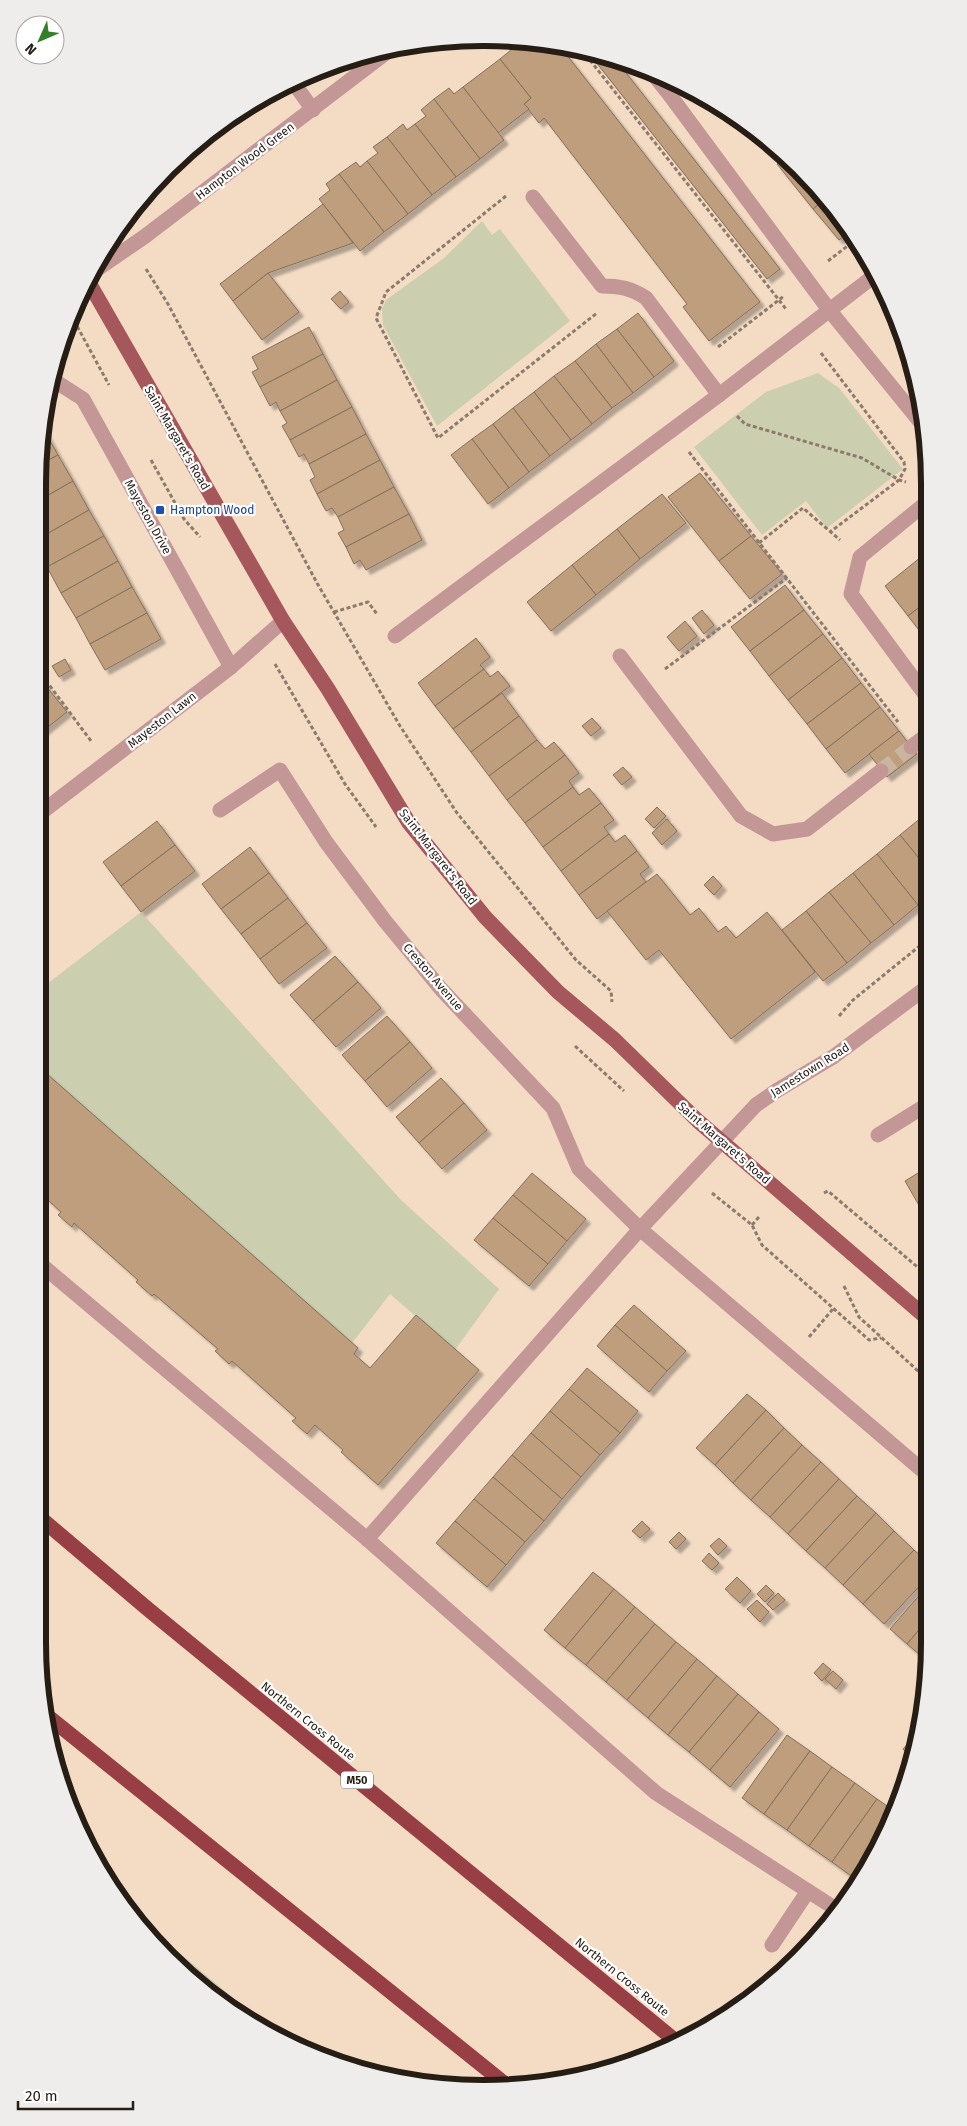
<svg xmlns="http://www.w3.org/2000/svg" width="967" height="2126" viewBox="0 0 967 2126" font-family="'Fira Sans',sans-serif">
	<defs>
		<filter id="shadow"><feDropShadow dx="4.5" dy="4.5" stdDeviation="1" flood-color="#0004"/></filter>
	</defs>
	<rect width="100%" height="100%" fill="#f3dbc4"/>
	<g fill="#ccceb0">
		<path d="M482,221L492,235L500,229L570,321L437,426L383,325L382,309L386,300L444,258Z"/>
		<path d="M818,373L839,388L903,469L827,528L806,501L762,535L694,447L766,392Z"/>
		<path d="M141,912L401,1200L499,1289L455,1350L390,1294L352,1343L38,1066V1008L43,1005V987Z"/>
		<path d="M131,1912L277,2035L261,2029L148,1936Z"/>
	</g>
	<g fill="#be9e7c" stroke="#85705b" filter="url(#shadow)">
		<path d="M522,41L559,45L760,302L709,341L683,307L687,304L544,118L539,123L524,104L531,98L500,59Z"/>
		<path d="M588,52L616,60L780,269L767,279Z"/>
		<path d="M500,59L531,98L524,104L529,109L498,133L463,87Z"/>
		<path d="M463,87L504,140L480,159L434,99L449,88L454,94Z"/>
		<path d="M434,99L480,159L456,177L415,124L426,116L421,110Z"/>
		<path d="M403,124L407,130L415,124L456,177L432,195L387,137Z"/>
		<path d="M754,129L777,151L771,156L751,132Z"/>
		<path d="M387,137L432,195L408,214L367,161L378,153L373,147Z"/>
		<path d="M784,158L825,199L813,209L777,164Z"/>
		<path d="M367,161L408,214L384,232L339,174L356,162L360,167Z"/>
		<path d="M339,174L384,232L360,251L319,199L330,190L326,184Z"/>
		<path d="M825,199L837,212L849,232L839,240L813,209Z"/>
		<path d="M323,204L353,243L268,273L233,301L220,284Z"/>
		<path d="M268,273L299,312L262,340L233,301Z"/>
		<path d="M340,291L349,302L341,309L331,299Z"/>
		<path d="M638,313L674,361L654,377L617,329Z"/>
		<path d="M897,317L900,330L892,320Z"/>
		<path d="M309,327L323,354L260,387L252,372L258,369L252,357Z"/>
		<path d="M617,329L654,377L633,393L596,344Z"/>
		<path d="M596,344L633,393L612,408L575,361Z"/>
		<path d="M323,354L337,380L280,411L276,402L270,406L260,387Z"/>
		<path d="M575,361L612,408L592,424L554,376Z"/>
		<path d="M554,376L592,424L571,440L534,392Z"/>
		<path d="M337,380L352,407L290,440L282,426L287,423L280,411Z"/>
		<path d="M534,392L571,440L550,456L513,408Z"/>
		<path d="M352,407L366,434L309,464L304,454L299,457L290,440Z"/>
		<path d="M513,408L550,456L529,472L493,424Z"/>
		<path d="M493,424L529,472L509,488L472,439Z"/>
		<path d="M44,430L58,455L39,465L43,431Z"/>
		<path d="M366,434L380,460L317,494L310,480L315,477L309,464Z"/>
		<path d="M472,439L509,488L488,504L451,455Z"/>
		<path d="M58,455L73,481L38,501L39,465Z"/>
		<path d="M380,460L394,487L338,517L332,508L326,511L317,494Z"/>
		<path d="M700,473L751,536L719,561L668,497Z"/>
		<path d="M73,481L89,510L38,539V501Z"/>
		<path d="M394,487L409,514L346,547L338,533L344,530L338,517Z"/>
		<path d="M662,494L686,523L640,559L617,529Z"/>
		<path d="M89,510L104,536L47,567L38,550V539Z"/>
		<path d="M409,514L422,540L366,570L360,560L354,564L346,547Z"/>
		<path d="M617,529L640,559L596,595L572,565Z"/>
		<path d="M104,536L118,561L61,593L47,567Z"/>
		<path d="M751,536L782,574L750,599L719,561Z"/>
		<path d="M926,553V602L908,616L885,586Z"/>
		<path d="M118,561L132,587L76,618L61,593Z"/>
		<path d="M572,565L596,595L551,631L527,602Z"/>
		<path d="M785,585L804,610L750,651L731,627Z"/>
		<path d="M132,587L147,613L90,644L76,618Z"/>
		<path d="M926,602V639L908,616Z"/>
		<path d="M702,610L714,625L704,634L692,618Z"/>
		<path d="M804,610L823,634L769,676L750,651Z"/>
		<path d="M147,613L161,639L105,670L90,644Z"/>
		<path d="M685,621L697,636L679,651L667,637Z"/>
		<path d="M823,634L842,658L788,700L769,676Z"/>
		<path d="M476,638L490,657L480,665L484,669L435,706L418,683Z"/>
		<path d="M842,658L861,683L807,724L788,700Z"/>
		<path d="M65,659L71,670L59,677L52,666Z"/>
		<path d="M484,669L490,677L498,671L510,686L453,729L435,706Z"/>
		<path d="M38,676L67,712L48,727L38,714Z"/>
		<path d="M861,683L880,707L826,749L807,724Z"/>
		<path d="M502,693L519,716L471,752L453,729Z"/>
		<path d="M880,707L899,731L845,773L826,749Z"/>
		<path d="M38,714L48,727L38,735Z"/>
		<path d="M519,716L537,740L489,776L471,752Z"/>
		<path d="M592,718L601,728L591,736L582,726Z"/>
		<path d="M899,731L917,754L887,777L869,754Z"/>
		<path d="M537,740L545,749L554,742L565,755L507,800L489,776Z"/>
		<path d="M565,755L579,773L569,781L573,787L525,823L507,800Z"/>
		<path d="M623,767L632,777L622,785L613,775Z"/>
		<path d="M573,787L579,795L589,788L601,803L543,847L525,823Z"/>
		<path d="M601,803L614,820L604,827L609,834L561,871L543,847Z"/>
		<path d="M657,807L666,816L654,828L645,819Z"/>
		<path d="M922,817L927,823V868L900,835Z"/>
		<path d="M667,819L677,831L662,845L652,833Z"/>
		<path d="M157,821L175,845L121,886L103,862Z"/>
		<path d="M609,834L615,842L625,835L637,851L579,895L561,871Z"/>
		<path d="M900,835L927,868V898L918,905L877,854Z"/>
		<path d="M175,845L195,871L141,912L121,886Z"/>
		<path d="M250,847L269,873L221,909L202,884Z"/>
		<path d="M637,851L649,867L640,874L646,882L597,919L579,895Z"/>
		<path d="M877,854L918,905L894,925L853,873Z"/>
		<path d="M269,873L288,898L241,934L221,909Z"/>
		<path d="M853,873L894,925L871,943L829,892Z"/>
		<path d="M657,874L690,915L699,908L718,932L726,926L736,938L767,912L815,972L731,1039L659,950L646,960L607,911Z"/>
		<path d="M713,876L722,886L714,895L704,885Z"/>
		<path d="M829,892L871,943L847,963L806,911Z"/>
		<path d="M288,898L307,923L260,959L241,934Z"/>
		<path d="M806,911L847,963L823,981L782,930Z"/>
		<path d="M307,923L327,948L279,984L260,959Z"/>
		<path d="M335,956L358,982L313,1021L290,995Z"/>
		<path d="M358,982L381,1008L336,1047L313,1021Z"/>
		<path d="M387,1016L410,1042L365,1081L342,1055Z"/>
		<path d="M410,1042L432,1068L387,1107L365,1081Z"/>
		<path d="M38,1066L358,1348L354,1354L370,1368L416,1315L479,1370L378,1485L341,1452L343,1450L315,1425L307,1434L292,1421L296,1418L232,1361L229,1364L215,1351L218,1349L154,1294L152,1296L136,1282L138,1280L74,1223L72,1227L58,1215L61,1212L38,1191Z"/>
		<path d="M441,1078L464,1103L419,1143L396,1117Z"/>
		<path d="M464,1103L487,1130L442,1169L419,1143Z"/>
		<path d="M928,1167V1221L905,1181Z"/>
		<path d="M532,1173L586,1219L567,1241L513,1195Z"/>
		<path d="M513,1195L567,1241L548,1264L493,1218Z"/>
		<path d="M493,1218L548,1264L529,1286L474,1240Z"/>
		<path d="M634,1305L686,1351L667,1371L615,1325Z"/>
		<path d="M615,1325L667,1371L649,1392L597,1346Z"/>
		<path d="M587,1368L638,1411L620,1433L569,1389Z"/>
		<path d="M569,1389L620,1433L600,1455L550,1411Z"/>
		<path d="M747,1394L766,1410L715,1465L696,1448Z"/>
		<path d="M766,1410L784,1428L733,1483L715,1465Z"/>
		<path d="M550,1411L600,1455L581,1477L531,1433Z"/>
		<path d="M784,1428L802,1445L751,1500L733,1483Z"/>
		<path d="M531,1433L581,1477L562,1499L512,1455Z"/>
		<path d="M802,1445L821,1462L770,1517L751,1500Z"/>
		<path d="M512,1455L562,1499L544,1521L493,1477Z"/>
		<path d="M821,1462L839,1479L788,1534L770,1517Z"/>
		<path d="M493,1477L544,1521L525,1542L474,1499Z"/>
		<path d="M839,1479L857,1496L806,1551L788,1534Z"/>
		<path d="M857,1496L876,1513L825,1568L806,1551Z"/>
		<path d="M474,1499L525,1542L506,1565L455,1521Z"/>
		<path d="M876,1513L894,1531L843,1585L825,1568Z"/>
		<path d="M455,1521L506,1565L487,1587L436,1543Z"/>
		<path d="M642,1521L650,1529L640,1538L632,1531Z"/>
		<path d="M894,1531L914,1550L863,1604L843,1585Z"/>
		<path d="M679,1532L686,1539L676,1549L669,1542Z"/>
		<path d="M719,1538L727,1546L718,1555L710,1546Z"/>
		<path d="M914,1550L929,1563V1576L884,1624L863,1604Z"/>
		<path d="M709,1553L719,1563L712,1570L702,1561Z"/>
		<path d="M593,1572L614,1589L565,1648L544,1630Z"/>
		<path d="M737,1577L751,1591L740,1603L725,1589Z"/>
		<path d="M929,1584V1618L907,1644L890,1629Z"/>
		<path d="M766,1585L774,1593L765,1602L757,1594Z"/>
		<path d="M614,1589L635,1607L586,1665L565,1648Z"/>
		<path d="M778,1593L785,1600L773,1610L767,1604Z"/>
		<path d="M757,1600L769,1612L760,1622L747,1609Z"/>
		<path d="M635,1607L655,1624L606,1682L586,1665Z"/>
		<path d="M929,1618V1643L928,1658L926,1660L907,1644Z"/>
		<path d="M655,1624L676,1642L627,1700L606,1682Z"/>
		<path d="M676,1642L697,1659L648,1718L627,1700Z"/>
		<path d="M697,1659L717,1676L668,1735L648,1718Z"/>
		<path d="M823,1663L831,1670L822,1681L814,1673Z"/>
		<path d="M833,1671L843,1680L836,1689L825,1679Z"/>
		<path d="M717,1676L738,1694L689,1752L668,1735Z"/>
		<path d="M738,1694L759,1712L710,1770L689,1752Z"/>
		<path d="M759,1712L779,1729L730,1787L710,1770Z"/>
		<path d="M787,1735L810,1751L764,1814L742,1798Z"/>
		<path d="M912,1739L917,1743L910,1757L903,1749Z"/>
		<path d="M810,1751L832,1767L787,1830L764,1814Z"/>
		<path d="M832,1767L855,1783L809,1846L787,1830Z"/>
		<path d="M855,1783L877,1799L832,1862L809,1846Z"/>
		<path d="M877,1799L896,1812L854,1878L832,1862Z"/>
	</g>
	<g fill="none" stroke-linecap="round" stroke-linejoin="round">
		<path stroke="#cab5a1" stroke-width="15" stroke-dasharray="15 8" stroke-linecap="butt" d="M881,771L911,747"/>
		<g stroke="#8c7b6c" stroke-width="3" stroke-dasharray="4 2.5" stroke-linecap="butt">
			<path d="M582,50L786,309"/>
			<path d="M164,173L259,100"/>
			<path d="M506,196L386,292L376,318L438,438L597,313"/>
			<path d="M828,261L854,241"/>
			<path d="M146,269L168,304L317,583L400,726L457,813L576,960L611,991L612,1002"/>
			<path d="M71,315L109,385"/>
			<path d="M718,347L784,296"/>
			<path d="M821,353L904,462L905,469L899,480L830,532"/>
			<path d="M737,416L745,424L862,458L899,480L906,482"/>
			<path d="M689,452L898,722"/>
			<path d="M151,460L184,519L200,537"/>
			<path d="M759,543L803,508L840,540"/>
			<path d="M334,612L368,602L377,614"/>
			<path d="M275,664L345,784L376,827"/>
			<path d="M665,669L787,578"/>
			<path d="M38,670L91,741"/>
			<path d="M839,1016L853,1000L927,940"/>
			<path d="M575,1046L624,1091"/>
			<path d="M712,1193L752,1225L762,1245L869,1340L881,1338"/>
			<path d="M824,1193L828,1191L928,1276"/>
			<path d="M752,1225L759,1217"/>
			<path d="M844,1286L859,1317L929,1381"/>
			<path d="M809,1337L833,1309"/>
		</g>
		<g stroke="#c49797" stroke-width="15">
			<path d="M650,70L669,94L830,311L926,429"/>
			<path d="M293,82L313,110"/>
			<path d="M533,197L602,286C619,286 631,288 646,298L719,395"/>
			<path d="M93,272L144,237L395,46"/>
			<path d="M50,384L58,383L83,399L231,667"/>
			<path d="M926,503L860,557L851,594L927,697"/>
			<path d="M395,636L719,395L874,276"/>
			<path d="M620,656L741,816L773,834L807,829L881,771"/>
			<path d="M911,747L927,735"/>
			<path d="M220,810L280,770L326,842L385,921L441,989L553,1108L579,1169L640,1229L929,1476"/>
			<path d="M38,815L231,667L283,621"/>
			<path d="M878,1135L928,1104"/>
			<path d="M38,1262L367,1539L656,1793L836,1909"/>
			<path d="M367,1539L640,1229L756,1105L776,1091L833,1057L927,987"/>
			<path d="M772,1945L808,1891"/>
		</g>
		<path stroke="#a5575b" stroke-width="15" d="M88,281L283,621L328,689L409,823L485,917L558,992L615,1040L698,1121L928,1319"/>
		<g stroke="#983f45" stroke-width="15">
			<path d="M38,1516L149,1610L677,2042"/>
			<path d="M50,1718L504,2083"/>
		</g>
	</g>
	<rect fill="#1a4fb4" stroke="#fff" stroke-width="2" x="155" y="505" width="10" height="10" rx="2.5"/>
	<g text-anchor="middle" stroke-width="4.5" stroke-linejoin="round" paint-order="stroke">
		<rect fill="#fff" stroke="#67615b" stroke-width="1" x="341" y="1771.5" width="32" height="17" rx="4"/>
		<g font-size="11" font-weight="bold" fill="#261d15">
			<text x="357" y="1784">M50</text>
		</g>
		<g font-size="12" fill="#261d15" stroke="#fff">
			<text transform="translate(245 161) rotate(-37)" y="4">Hampton Wood Green</text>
			<text transform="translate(177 438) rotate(60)" y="4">Saint Margaret's Road</text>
			<text transform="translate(148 517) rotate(61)" y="4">Mayeston Drive</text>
			<text transform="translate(162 720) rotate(-38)" y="4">Mayeston Lawn</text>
			<text transform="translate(438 857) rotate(52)" y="4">Saint Margaret's Road</text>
			<text transform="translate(433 977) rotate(49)" y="4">Creston Avenue</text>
			<text transform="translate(810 1070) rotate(-32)" y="4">Jamestown Road</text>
			<text transform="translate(724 1143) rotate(41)" y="4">Saint Margaret's Road</text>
			<text transform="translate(308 1721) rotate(39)" y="4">Northern Cross Route</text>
			<text transform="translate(622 1977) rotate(39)" y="4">Northern Cross Route</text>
		</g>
		<g font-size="12" fill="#164399" stroke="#fff" text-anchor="start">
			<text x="170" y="514">Hampton Wood</text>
		</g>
	</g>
	<path d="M0 0H967V2126H0ZM483 46H484A437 437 0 0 1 921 483V1643A437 437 0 0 1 484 2080H483A437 437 0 0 1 46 1643V483A437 437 0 0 1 483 46Z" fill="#eeedec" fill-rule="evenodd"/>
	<path fill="none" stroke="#261d15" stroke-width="6" d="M483 46H484A437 437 0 0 1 921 483V1643A437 437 0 0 1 484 2080H483A437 437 0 0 1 46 1643V483A437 437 0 0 1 483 46Z"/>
	<g transform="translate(40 40) rotate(225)"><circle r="24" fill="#ffffff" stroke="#a8a5a1"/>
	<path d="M0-4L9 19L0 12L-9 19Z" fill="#328029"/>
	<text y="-8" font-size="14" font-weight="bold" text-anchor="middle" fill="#261d15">N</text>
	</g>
	<path d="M18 2101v8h115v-8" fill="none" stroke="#261d15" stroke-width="2.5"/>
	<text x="25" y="2101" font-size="15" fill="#261d15" stroke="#ffffff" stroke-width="4" paint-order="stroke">20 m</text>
</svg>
